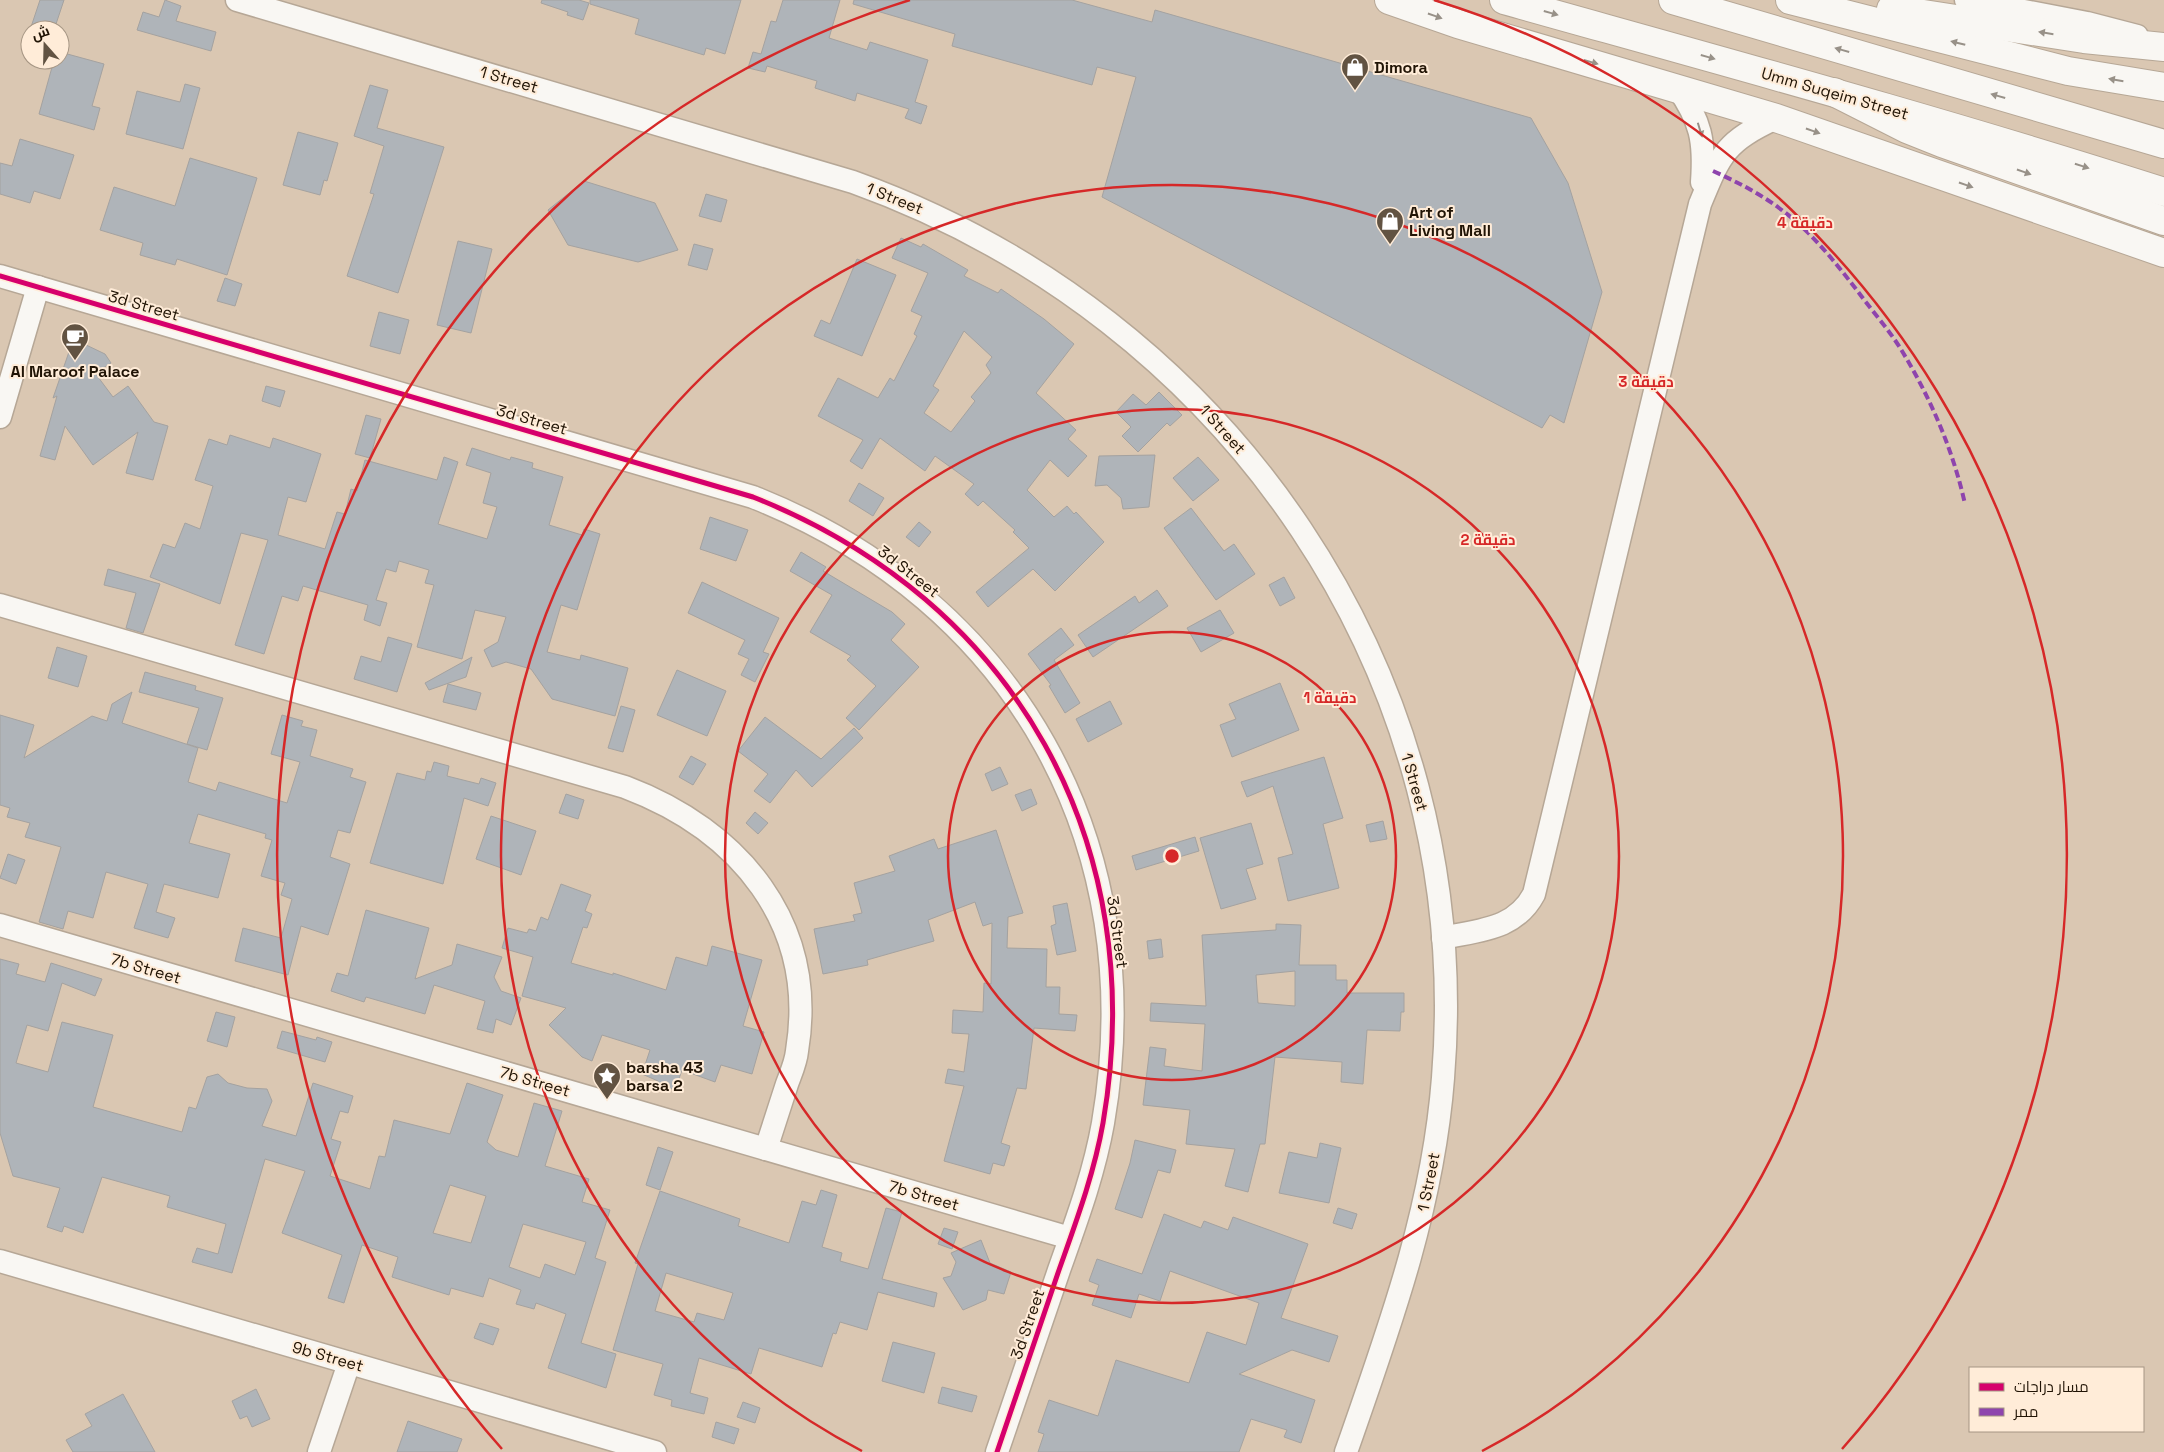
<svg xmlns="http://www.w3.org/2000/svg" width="2164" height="1452" viewBox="0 0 2164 1452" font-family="'Space Grotesk',Cairo,sans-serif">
	<rect width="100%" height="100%" fill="#dac7b2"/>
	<g fill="#afb4b9" stroke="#a4a2a0" fill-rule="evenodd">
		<path d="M40,0H64L54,30L31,27Z"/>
		<path d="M165,0L181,6L176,21L216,32L211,51L137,30L143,12L159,17Z"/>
		<path d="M542,0H579L589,3L583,20L567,15L568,12L541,3Z"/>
		<path d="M590,0H741L725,54L706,48L704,55L635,34L639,19L590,4Z"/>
		<path d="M783,0H840L829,38L867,50L870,42L928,60L915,102L927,106L921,124L905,118L909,109L857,93L855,101L840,96L815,88L817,81L767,66L765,72L748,68L753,52L761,54L771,21L776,22Z"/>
		<path d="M854,0H1072L1152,22L1155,10L1531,118L1568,183L1602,292L1564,423L1550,415L1542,428L1102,197L1136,77L1097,67L1092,85L952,46L955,34L853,4Z"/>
		<path d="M60,52L104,64L92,106L100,108L94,130L39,114L54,60H60Z"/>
		<path d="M185,84L200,88L183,149L126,134L137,91L180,102Z"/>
		<path d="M370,85L388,90L377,128L444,147L398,293L347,276L374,194L370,193L384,146L354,136Z"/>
		<path d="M298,132L338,143L327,181L324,180L320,195L283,185Z"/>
		<path d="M20,139L74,155L60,199L34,191L30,203L0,194V163L12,166Z"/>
		<path d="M190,158L257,178L227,275L177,259L175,265L140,255L143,243L100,230L114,187L175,206Z"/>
		<path d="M584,181L655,203L678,250L638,262L568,245L548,210Z"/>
		<path d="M706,194L727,200L721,222L699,216Z"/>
		<path d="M901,238L921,247L923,244L968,270L964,276L998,293L1001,289L1044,319L1074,344L1036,393L1076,430L1068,439L1087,456L1068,477L1050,460L1027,490L1054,517L1067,506L1074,514L1076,512L1104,542L1055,591L1033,569L988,607L976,592L1029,548L1013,532L1015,530L983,501L978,506L965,494L974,484L935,456L925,471L880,438L862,469L850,461L863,440L818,416L838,378L878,398L890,378L894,381L917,336L914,334L922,316L911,311L928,273L892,258ZM964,331L992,357L986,365L991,373L971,397L975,401L951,432L924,413L939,390L933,386Z"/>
		<path d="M458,241L492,249L471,333L437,325Z"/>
		<path d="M694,244L713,249L707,270L688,265Z"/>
		<path d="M857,259L896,275L862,356L814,336L821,320L830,324Z"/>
		<path d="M225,278L242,284L235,306L217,301Z"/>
		<path d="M379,312L409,320L400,354L370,346Z"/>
		<path d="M82,343L105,354L111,363L95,373L113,397L128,386L154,422L168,426L153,480L126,473L138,432L93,465L65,426L55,460L40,456L57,396L53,398L70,349Z"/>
		<path d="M266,386L285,391L280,407L262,401Z"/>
		<path d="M1159,392L1182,415L1170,426L1167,423L1138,452L1122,436L1131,427L1116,412L1133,394L1146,405Z"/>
		<path d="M366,415L381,419L370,458L355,454Z"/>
		<path d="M230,435L270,448L273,438L321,454L306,502L288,497L278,535L325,549L337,512L345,514L351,489L357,491L365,460L437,480L444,457L458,462L438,524L487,539L497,507L483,503L491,473L466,465L472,448L510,460L511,457L533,463L532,468L563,477L549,525L582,535L584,529L600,534L577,610L561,605L547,652L580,660L581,655L628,668L615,716L552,699L531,669L506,662L492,667L484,650L498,642L506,617L475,610L462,659L417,647L434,585L425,583L429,570L399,561L396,572L386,569L376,600L387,603L380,626L364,620L368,605L303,586L298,601L282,596L264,654L235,645L268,540L241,533L220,604L150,577L163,544L175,548L185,523L200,529L213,486L195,480L209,439L227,445Z"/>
		<path d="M1155,455L1149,507L1123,509L1121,498L1107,485L1095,486L1099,456Z"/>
		<path d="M1198,457L1219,480L1193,501L1173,478Z"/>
		<path d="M859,483L884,498L873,516L849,501Z"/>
		<path d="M1191,508L1224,551L1234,544L1255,574L1216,600L1164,528Z"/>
		<path d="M710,517L748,530L736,561L700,549Z"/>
		<path d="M919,522L931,532L919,547L906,537Z"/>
		<path d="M801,552L826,567L823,571L892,612L905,624L891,640L919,667L859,730L846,718L876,686L847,660L851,656L810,632L832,595L790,571Z"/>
		<path d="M108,569L160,584L143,633L126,628L136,593L104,585Z"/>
		<path d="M1284,577L1295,598L1280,606L1269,585Z"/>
		<path d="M702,582L779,618L763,652L769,654L755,682L741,675L749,659L738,654L745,640L688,613Z"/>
		<path d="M1157,590L1168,606L1093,657L1078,635L1135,596L1139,603Z"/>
		<path d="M1220,610L1234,633L1201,652L1187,628Z"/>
		<path d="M1061,628L1074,645L1054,660L1080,703L1065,713L1049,686L1051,685L1028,654Z"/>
		<path d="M388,637L412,644L397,692L354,679L361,656L381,662Z"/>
		<path d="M57,647L87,656L78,687L48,678Z"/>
		<path d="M472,657L466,677L429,690L425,683Z"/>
		<path d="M677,670L726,691L707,736L657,715Z"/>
		<path d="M145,672L196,686L195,690L223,698L207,750L187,744L199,708L139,692Z"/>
		<path d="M1280,683L1299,730L1232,757L1220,725L1236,719L1229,704Z"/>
		<path d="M448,684L481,693L476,710L443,702Z"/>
		<path d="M132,692L122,723L198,748L188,782L216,791L219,782L287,803L300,762L271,754L282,715L303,721L301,726L317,730L310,756L353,769L350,777L366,782L350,833L338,830L330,857L350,864L328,935L301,926L288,975L235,961L243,928L281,938L292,899L281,895L285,883L261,876L272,840L265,838L266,834L198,814L189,843L230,854L218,898L164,884L156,912L175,918L168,938L134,928L148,884L106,872L93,918L68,911L63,929L39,922L61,847L25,837L30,823L7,817L10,808L0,805V715L34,725L24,758L92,716L107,721L112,704Z"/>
		<path d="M1110,701L1122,724L1088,742L1076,719Z"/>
		<path d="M621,706L635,710L623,752L608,748Z"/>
		<path d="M765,717L821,759L854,728L863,738L812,787L796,770L770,803L754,791L768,774L738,751Z"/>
		<path d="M691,756L706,764L693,785L679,777Z"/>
		<path d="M1324,757L1343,818L1323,824L1339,888L1288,901L1278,858L1293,854L1273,786L1247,797L1241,782Z"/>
		<path d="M434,762L449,766L447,776L479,784L481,778L496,783L488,806L464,798L443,884L370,863L397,773L425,780L427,771L431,772Z"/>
		<path d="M1000,767L1008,784L992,791L985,774Z"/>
		<path d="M1031,789L1037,804L1022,811L1015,795Z"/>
		<path d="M566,794L584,800L578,819L559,813Z"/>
		<path d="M755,812L768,823L758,834L746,823Z"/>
		<path d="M491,816L536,831L521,875L476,859Z"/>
		<path d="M1383,821L1387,839L1370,842L1366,825Z"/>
		<path d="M1251,823L1263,864L1246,869L1256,899L1221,909L1200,838Z"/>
		<path d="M996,830L1023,913L1008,917L1007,948L1047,949L1046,987H1060L1059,1014L1077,1015L1075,1031L1034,1028L1026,1089L1017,1088L1001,1143L1010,1146L1004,1166L993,1163L990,1174L944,1161L964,1086L945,1083L948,1069L964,1072L969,1034L952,1033L953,1010L983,1012L984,983L991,984L992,923L983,926L975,902L928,920L934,941L867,960L868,965L823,974L814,929L855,921L853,915L862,913L854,883L895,871L889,856L934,839L938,849Z"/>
		<path d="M1195,837L1199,851L1136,870L1132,856Z"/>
		<path d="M8,854L25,860L16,884L0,878Z"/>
		<path d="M561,884L591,895L585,911L592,914L587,928L583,927L571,963L613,975V973L666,990L676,957L707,966L712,946L762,960L743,1026L764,1032L752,1074L721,1065L715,1082L682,1070L675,1090L657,1084L658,1081L642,1074L650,1050L602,1035L592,1061L582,1057L549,1025L566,1008L522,996L533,957L502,948L508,928L527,933L529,929L536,931L541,917L548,920Z"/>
		<path d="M1067,903L1076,951L1057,955L1051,926L1056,924L1053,906Z"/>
		<path d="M366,910L429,928L415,979L452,965L457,944L502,957L494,977L501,991L521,998L511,1025L496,1019L493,1033L477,1029L485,1001L434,985L425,1014L366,997L364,1002L331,991L337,973L348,976Z"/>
		<path d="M1276,924L1301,925L1299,965H1336V980H1347V993H1404V1012H1401L1400,1031L1367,1030L1363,1084L1341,1082L1342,1062L1275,1057L1265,1144H1260L1248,1192L1225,1186L1235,1149L1186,1144L1190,1110L1143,1105L1150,1047L1166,1049L1164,1066L1202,1071L1205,1024L1150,1021L1151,1003L1206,1006L1202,935L1276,930ZM1295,971V1006L1258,1003L1256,975Z"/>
		<path d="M1161,939L1163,957L1149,959L1147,941Z"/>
		<path d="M0,959L19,964L16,974L45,982L51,963L102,979L95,996L62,983L48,1031L27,1025L16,1063L48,1072L62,1022L113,1035L93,1107L182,1132L189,1107L196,1109L207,1077L218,1074L228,1083L247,1088L267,1089L272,1101L262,1126L296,1136L313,1083L353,1096L348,1113L340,1111L331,1139L341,1142L330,1176L370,1189L379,1156L385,1157L394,1120L450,1134L467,1083L503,1095L487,1142L496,1150L518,1157L534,1103L562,1111L545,1166L589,1179L582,1202L610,1210L595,1258L606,1262L581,1343L616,1354L606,1388L548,1368L566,1314L536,1303L534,1309L516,1304L521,1290L489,1278L483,1297L451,1288L449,1295L392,1277L398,1257L362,1245L344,1303L328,1298L342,1255L282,1233L305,1171L265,1159L232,1273L192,1262L197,1248L218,1254L226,1224L167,1207L170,1196L102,1177L83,1233L64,1226L62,1232L47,1227L60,1188L13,1176L0,1133ZM450,1185L486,1196L471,1243L433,1233ZM523,1224L586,1242L575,1275L545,1264L540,1278L509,1267Z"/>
		<path d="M216,1012L235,1017L227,1047L207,1041Z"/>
		<path d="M282,1031L316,1040L317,1037L332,1042L325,1062L277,1048Z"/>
		<path d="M1135,1140L1176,1150L1170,1173L1158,1170L1142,1218L1115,1209L1130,1163Z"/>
		<path d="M1320,1143L1341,1148L1329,1203L1279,1193L1289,1152L1317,1158Z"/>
		<path d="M658,1147L673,1152L660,1190L646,1185Z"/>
		<path d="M821,1190L837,1195L822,1247L842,1253L840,1261L868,1269L886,1208L902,1212L882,1279L937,1293L934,1307L878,1292L867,1330L840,1322L836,1334L833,1333L822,1367L759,1348L751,1374L699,1358L690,1393L708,1398L704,1414L671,1406L672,1400L654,1395L663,1364L613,1350L638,1264L635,1263L660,1191L740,1219L738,1226L789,1243L802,1201L816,1205ZM666,1273L733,1293L724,1320L697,1313L694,1322L655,1311Z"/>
		<path d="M1338,1208L1357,1214L1352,1229L1333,1223Z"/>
		<path d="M1164,1214L1201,1228L1204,1221L1228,1230L1233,1217L1308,1244L1281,1318L1338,1336L1329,1362L1292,1350L1239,1374L1315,1400L1301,1443L1284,1437L1287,1430L1251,1419L1239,1452H1038L1044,1434L1038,1432L1049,1400L1098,1416L1116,1360L1189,1383L1207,1332L1246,1345L1259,1303L1170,1271L1160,1301L1139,1294L1131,1318L1092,1305L1099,1285L1089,1281L1097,1259L1142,1274Z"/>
		<path d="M944,1228L958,1232L952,1249L938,1244Z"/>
		<path d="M981,1240L990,1263L1011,1272L1004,1294L988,1290L986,1300L963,1310L943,1278L951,1276L956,1262L951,1253Z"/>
		<path d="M480,1323L499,1329L493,1345L474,1338Z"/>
		<path d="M893,1342L935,1353L924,1393L882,1381Z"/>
		<path d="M942,1387L977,1396L972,1412L938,1403Z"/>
		<path d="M256,1389L270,1419L252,1427L247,1416L240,1419L232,1401Z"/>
		<path d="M123,1394L155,1452H73L66,1440L92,1426L85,1414Z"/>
		<path d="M743,1402L760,1408L755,1423L737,1417Z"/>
		<path d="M408,1421L462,1439L457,1452H397Z"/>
		<path d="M716,1422L739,1429L734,1444L712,1437Z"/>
	</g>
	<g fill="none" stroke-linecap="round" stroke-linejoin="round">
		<g stroke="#b6a796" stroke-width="25">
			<g id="minor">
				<path d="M237,0L853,182C1229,317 1476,676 1443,1078C1433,1209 1389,1329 1346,1452"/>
				<path d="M1966,0L2087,23L2137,36"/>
				<path d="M1677,87C1701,121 1705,141 1702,182"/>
				<path d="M0,276L753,497C1016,601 1151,844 1103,1123C1094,1174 1076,1222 1059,1270C1038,1331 1018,1391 997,1452"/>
				<path d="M0,417L38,287"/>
				<path d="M0,605L625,787C739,830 818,923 797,1051C796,1062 791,1073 787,1084C780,1105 773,1127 766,1149"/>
				<path d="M0,925L1070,1238"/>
				<path d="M1443,938C1479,930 1515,930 1534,894L1700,204C1721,153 1725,142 1776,118"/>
				<path d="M0,1261L655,1452"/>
				<path d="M319,1452L349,1363"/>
			</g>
		</g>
		<g stroke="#b6a796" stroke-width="30">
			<g id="major">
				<path d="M1504,0C1725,62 1946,122 2164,192"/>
				<path d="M1673,0L2164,144"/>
			</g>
		</g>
		<g stroke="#b6a796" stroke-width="30">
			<g id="highway">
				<path d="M1389,0L1458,24L1776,118L2164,253"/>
				<path d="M1790,0L2068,71L2164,87"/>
				<path d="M1891,9L2084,39L2164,47"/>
				<path d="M1834,92L1907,129L1942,143L2164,221"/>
			</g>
		</g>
		<use href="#minor" stroke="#f9f7f3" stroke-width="22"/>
		<use href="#major" stroke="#f9f7f3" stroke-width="28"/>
		<use href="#highway" stroke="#f9f7f3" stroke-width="28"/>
		<path stroke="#8e44ad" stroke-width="4" stroke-dasharray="8 4" stroke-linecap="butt" d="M1713,171C1737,182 1759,193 1779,208C1811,231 1835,262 1859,293C1873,312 1890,331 1902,351C1931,399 1953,450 1965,504"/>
		<g stroke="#ffecd8" stroke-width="8">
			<path id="cycleway" d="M0,276L753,497C1016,601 1151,844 1103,1123C1094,1174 1076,1222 1059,1270C1038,1331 1018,1391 997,1452"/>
		</g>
		<use href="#cycleway" stroke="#d6006c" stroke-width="5"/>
	</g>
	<defs><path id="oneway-solid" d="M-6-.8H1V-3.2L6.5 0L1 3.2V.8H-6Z" transform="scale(1.25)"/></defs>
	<g fill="#989188">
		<use href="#oneway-solid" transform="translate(1551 13) rotate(16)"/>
		<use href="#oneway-solid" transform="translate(1435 16) rotate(19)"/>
		<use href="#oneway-solid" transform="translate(2046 33) rotate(-171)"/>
		<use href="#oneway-solid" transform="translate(1958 43) rotate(-166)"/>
		<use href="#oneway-solid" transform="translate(1842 50) rotate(-164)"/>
		<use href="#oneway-solid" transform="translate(1708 57) rotate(16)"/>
		<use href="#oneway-solid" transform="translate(1591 62) rotate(16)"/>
		<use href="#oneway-solid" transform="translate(2116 80) rotate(-170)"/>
		<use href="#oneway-solid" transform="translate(1998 96) rotate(-164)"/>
		<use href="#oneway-solid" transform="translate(1700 130) rotate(73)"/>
		<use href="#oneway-solid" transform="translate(1813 131) rotate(19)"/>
		<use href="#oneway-solid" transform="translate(2082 166) rotate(18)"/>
		<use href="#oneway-solid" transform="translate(2024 172) rotate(19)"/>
		<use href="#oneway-solid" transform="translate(1966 185) rotate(19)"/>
	</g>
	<g fill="none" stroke="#d62828" stroke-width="2.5">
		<circle cx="1172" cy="856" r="224"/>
		<circle cx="1172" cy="856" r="447"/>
		<path d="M862 1451A671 671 0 1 1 1482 1451"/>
		<path d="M502 1449A895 895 0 0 1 910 0M1434 0A895 895 0 0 1 1842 1449"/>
	</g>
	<defs>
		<g id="shop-pin" transform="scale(1.4375)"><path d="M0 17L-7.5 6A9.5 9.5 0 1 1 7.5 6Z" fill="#625342" stroke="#ffecd8"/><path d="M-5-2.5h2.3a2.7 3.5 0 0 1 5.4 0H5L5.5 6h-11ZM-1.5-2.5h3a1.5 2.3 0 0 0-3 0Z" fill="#fff"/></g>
		<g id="cafe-pin" transform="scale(1.4375)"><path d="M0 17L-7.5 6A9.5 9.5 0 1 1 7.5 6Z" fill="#625342" stroke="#ffecd8"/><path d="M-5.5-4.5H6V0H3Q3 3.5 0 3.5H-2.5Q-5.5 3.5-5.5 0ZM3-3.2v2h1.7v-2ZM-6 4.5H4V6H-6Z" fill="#fff"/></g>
		<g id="sight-pin" transform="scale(1.4375)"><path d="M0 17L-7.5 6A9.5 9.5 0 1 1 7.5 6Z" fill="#625342" stroke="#ffecd8"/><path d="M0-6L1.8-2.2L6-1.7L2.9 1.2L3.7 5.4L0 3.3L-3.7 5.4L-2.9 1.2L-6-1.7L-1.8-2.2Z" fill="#fff"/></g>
	</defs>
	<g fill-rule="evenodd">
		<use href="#shop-pin" x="1355" y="67"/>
		<use href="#shop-pin" x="1390" y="221"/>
		<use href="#cafe-pin" x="75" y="337"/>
		<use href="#sight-pin" x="607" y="1076"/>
	</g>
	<g text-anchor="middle" stroke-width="4" stroke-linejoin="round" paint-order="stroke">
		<g font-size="16" font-weight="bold" fill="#211405" stroke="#ffecd8" text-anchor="start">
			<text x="1374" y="73">Dimora</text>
			<text x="1409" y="218">Art of<tspan x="1409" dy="18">Living Mall</tspan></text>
			<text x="75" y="377" text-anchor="middle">Al Maroof Palace</text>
			<text x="626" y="1073">barsha 43<tspan x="626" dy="18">barsa 2</tspan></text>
		</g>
		<g font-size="16" fill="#211405" stroke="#ffecd8">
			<text transform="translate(509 79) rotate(16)" y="6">1 Street</text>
			<text transform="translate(1835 93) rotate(16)" y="6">Umm Suqeim Street</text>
			<text transform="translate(895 198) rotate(22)" y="6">1 Street</text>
			<text transform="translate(144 305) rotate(16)" y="6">3d Street</text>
			<text transform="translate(532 419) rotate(16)" y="6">3d Street</text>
			<text transform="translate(1223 429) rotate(48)" y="6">1 Street</text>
			<text transform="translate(909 571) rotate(38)" y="6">3d Street</text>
			<text transform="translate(1415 782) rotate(74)" y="6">1 Street</text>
			<text transform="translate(1118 932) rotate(82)" y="6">3d Street</text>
			<text transform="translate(146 968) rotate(16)" y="6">7b Street</text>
			<text transform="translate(535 1081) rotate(16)" y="6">7b Street</text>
			<text transform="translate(1428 1182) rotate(-79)" y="6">1 Street</text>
			<text transform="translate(924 1195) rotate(16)" y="6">7b Street</text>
			<text transform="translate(1027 1324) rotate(-71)" y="6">3d Street</text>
			<text transform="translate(328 1356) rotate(16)" y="6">9b Street</text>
		</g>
	</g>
	<circle cx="1172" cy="856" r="8" fill="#d62828" stroke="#ffecd8" stroke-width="2.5"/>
	<g font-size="15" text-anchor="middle" font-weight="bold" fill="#d62828" stroke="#ffecd8" stroke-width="4" stroke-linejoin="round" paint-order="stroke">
		<text x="1805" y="228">4 دقيقة</text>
		<text x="1646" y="387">3 دقيقة</text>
		<text x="1488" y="545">2 دقيقة</text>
		<text x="1330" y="703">1 دقيقة</text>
	</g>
	<rect x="1969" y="1367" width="175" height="65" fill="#ffecd8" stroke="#a69684"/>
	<rect x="1979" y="1383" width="25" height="8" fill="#d6006c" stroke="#a69684"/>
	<text x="2014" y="1392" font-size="15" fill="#211405">مسار دراجات</text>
	<rect x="1979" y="1408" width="25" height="8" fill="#8e44ad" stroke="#a69684"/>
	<text x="2014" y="1417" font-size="15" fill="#211405">ممر</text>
	<g transform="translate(45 45) rotate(340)"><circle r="24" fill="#ffecd8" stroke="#a69684"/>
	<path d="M0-4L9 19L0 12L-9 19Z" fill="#625342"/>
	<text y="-8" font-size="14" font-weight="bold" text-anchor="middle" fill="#211405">ش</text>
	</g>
</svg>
